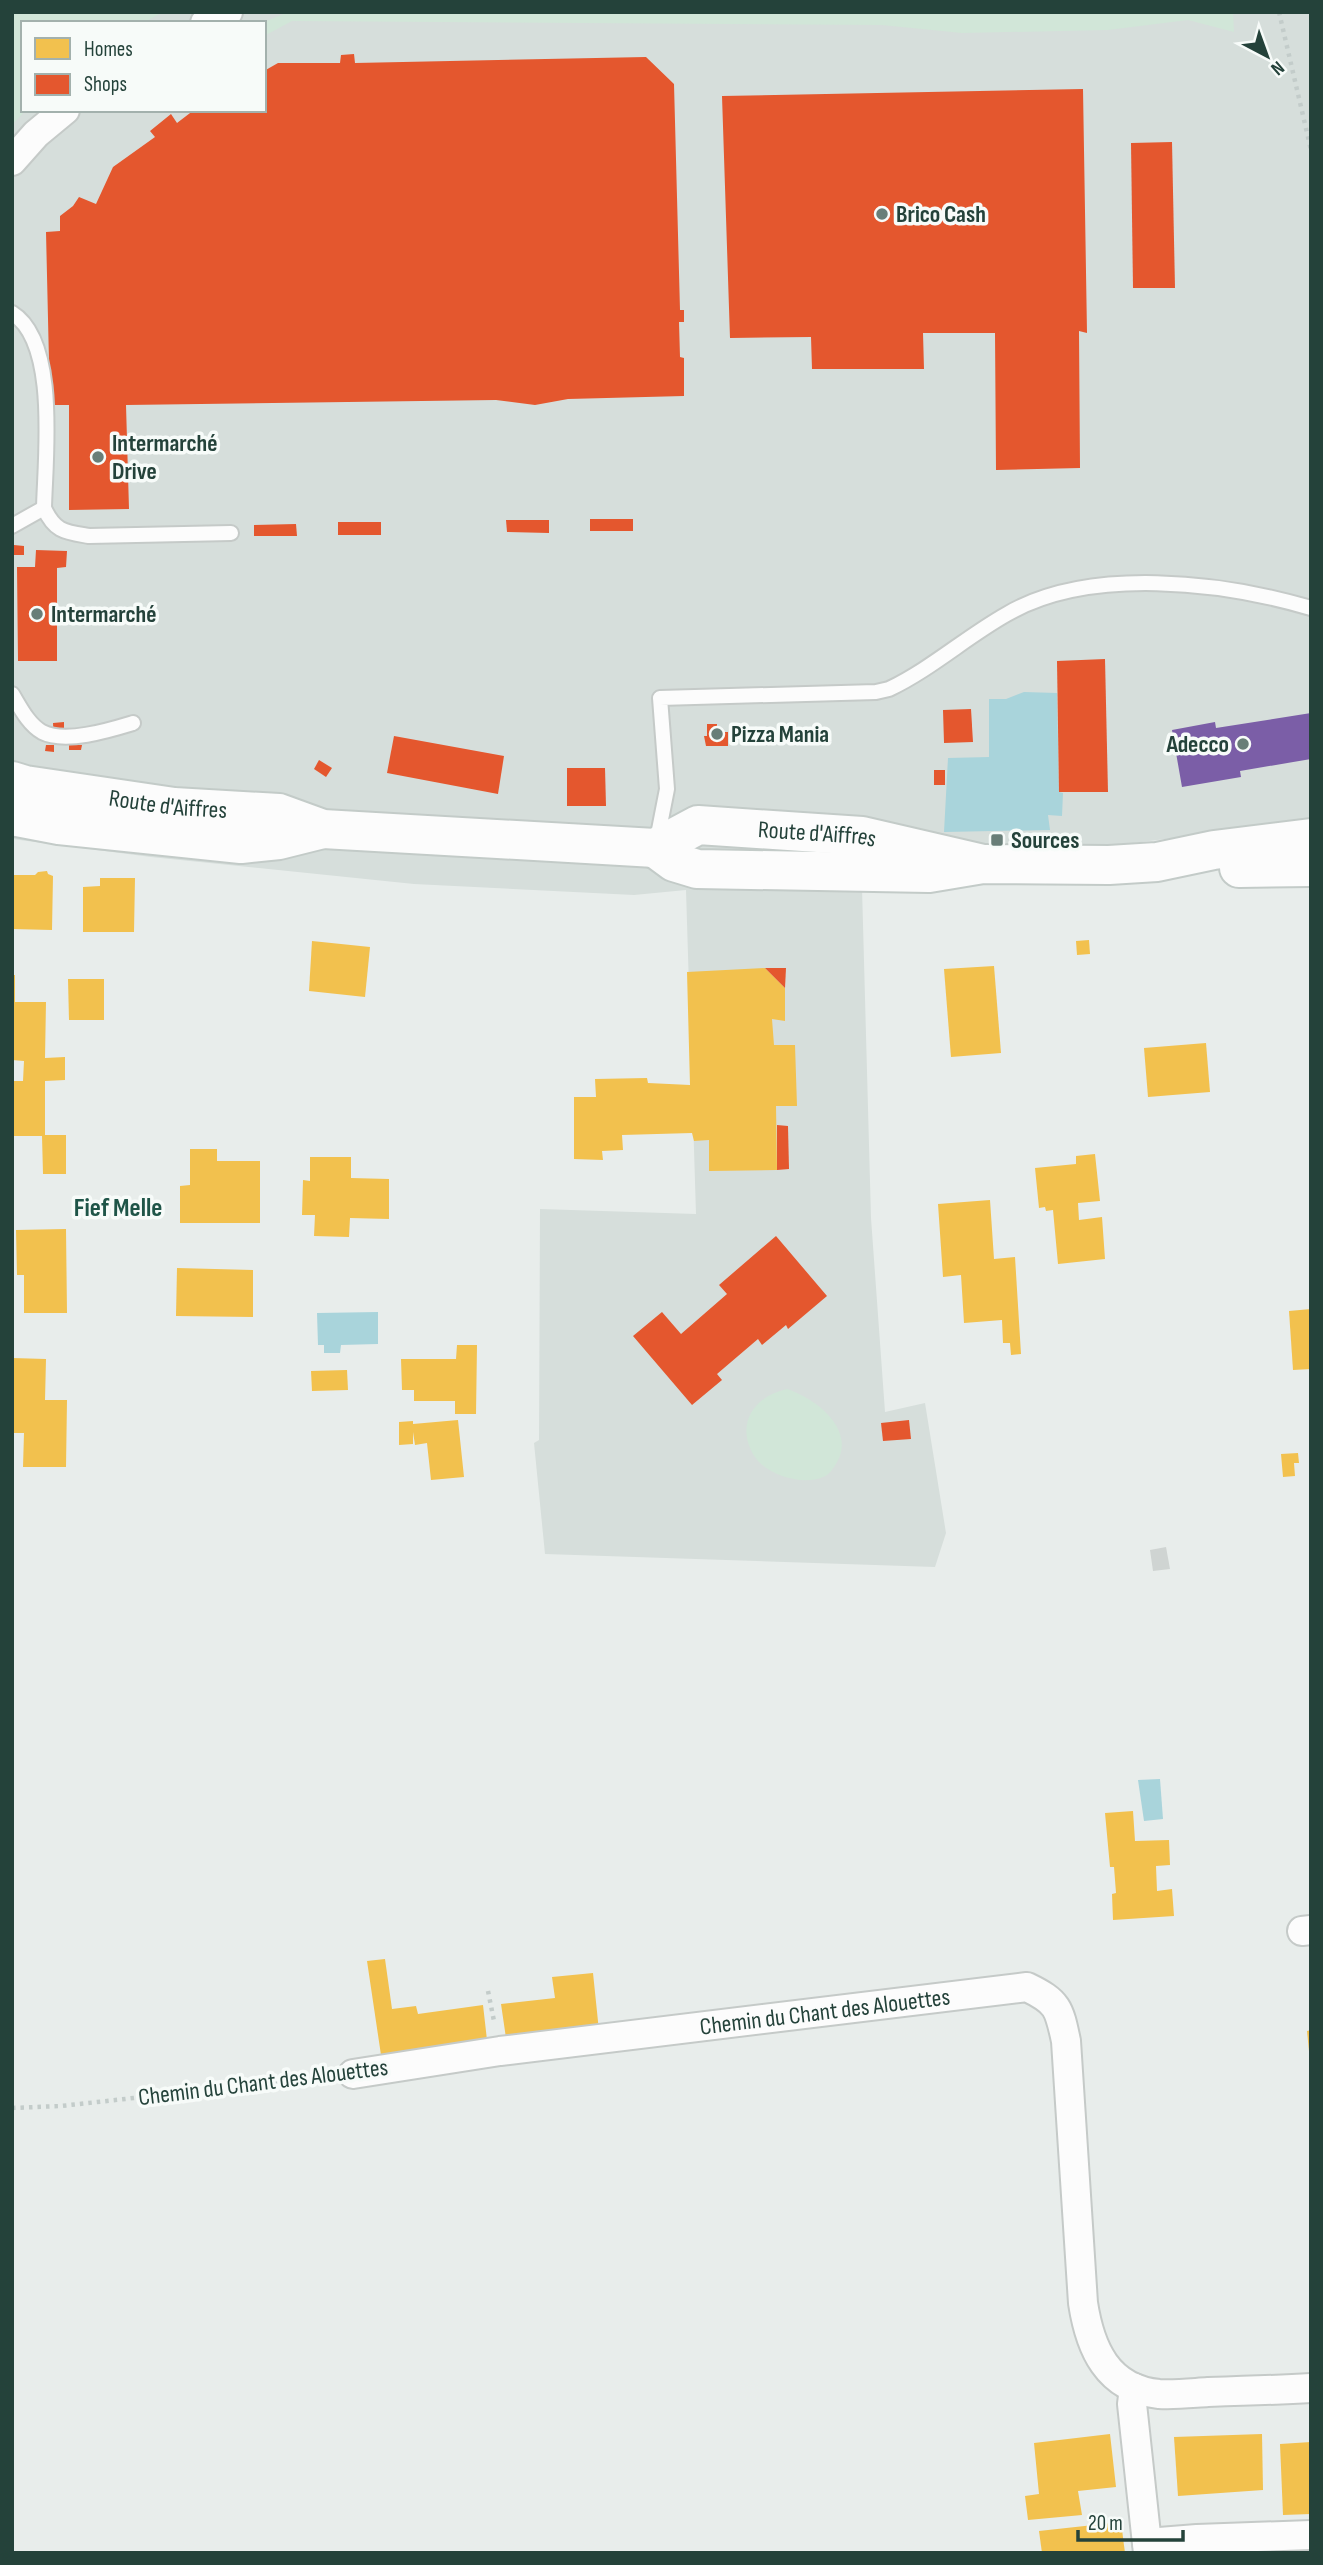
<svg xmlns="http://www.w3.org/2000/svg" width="1323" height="2565" viewBox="0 0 1323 2565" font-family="'Sofia Sans Condensed',sans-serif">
	<rect width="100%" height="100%" fill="#e8edeb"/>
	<path fill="#d6dedb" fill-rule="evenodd" d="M12,12H1311V821L1101,847L861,851L871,1218L885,1412L925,1403L946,1533L935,1567L545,1554L534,1443L539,1440L540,1209L696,1214L686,890L634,895L414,884L151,857L12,839ZM23,23H264V110H23Z"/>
	<g fill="#d1e6d8">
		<path d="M12,12H163L143,23H23V110H26L12,125Z"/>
		<path d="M288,12H1233L1234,32L1188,20L1108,30L962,33L882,25L292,21L264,36V23H262Z"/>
		<path d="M787,1389C815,1398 856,1429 837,1462C834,1468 829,1475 823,1477C802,1486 767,1475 755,1457C734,1425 754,1396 787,1389Z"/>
	</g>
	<g fill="#a9d4db">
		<path d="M1024,692L1057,693L1059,792L1063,793L1062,816L1048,815L1050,830L944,832L948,758L989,757V699H1006Z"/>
		<path d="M378,1312V1344L341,1345L340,1353H324V1345H318L317,1313Z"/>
		<path d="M1160,1779L1163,1819L1144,1821L1138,1780Z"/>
	</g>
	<g fill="#f2c14e">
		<path d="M47,871L48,874L53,876L52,930L12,929V875H35L38,872Z"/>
		<path d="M100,878H135L134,932H83V887L100,886Z"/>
		<path d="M1089,940L1090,954L1077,955L1076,941Z"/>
		<path d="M312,941L370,947L365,997L309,991Z"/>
		<path d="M994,966L1001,1053L951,1057L944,969Z"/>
		<path d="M765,968L785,988V1021L772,1019L774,1045H795L797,1106H776L777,1170L709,1171V1140L694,1141L692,1133L622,1135L623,1150L602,1151L603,1160L574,1159V1097H596L595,1079L647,1078L648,1083L690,1085L687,972Z"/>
		<path d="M12,975H15V1002H46L45,1058L65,1057V1080L45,1081V1135H66V1174H43L42,1136H12V1081H23L24,1061L12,1060Z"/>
		<path d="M68,979H104V1020H69Z"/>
		<path d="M1206,1043L1210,1092L1148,1097L1144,1048Z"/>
		<path d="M190,1149H217V1161H260V1223H180V1186L190,1185Z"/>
		<path d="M1095,1154L1100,1201L1078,1203L1079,1220L1102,1217L1105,1259L1058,1264L1053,1210L1046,1211L1045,1207L1039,1208L1035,1168L1076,1164V1156Z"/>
		<path d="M310,1157H351V1178L389,1179V1219L350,1218L349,1237L314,1236L315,1215H302L303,1180L310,1181Z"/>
		<path d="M990,1200L994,1259L1015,1257L1021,1354L1011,1355L1010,1343H1003L1002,1320L964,1323L961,1275L943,1277L938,1204Z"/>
		<path d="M66,1229L67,1313H24V1275H17L16,1230Z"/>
		<path d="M177,1268L253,1270V1317L176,1316Z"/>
		<path d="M1311,1309V1369L1293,1370L1289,1311Z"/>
		<path d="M457,1345H477L476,1414H455V1401H414V1390H402L401,1359H456Z"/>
		<path d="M12,1358L46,1359L45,1400H67L66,1467H23L24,1433H12Z"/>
		<path d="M347,1370L348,1390L312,1391L311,1371Z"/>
		<path d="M458,1420L464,1477L431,1480L427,1443L415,1445L413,1432V1444L399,1445V1422L413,1421V1424Z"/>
		<path d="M1298,1453L1299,1463H1294L1295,1476L1283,1477L1281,1454Z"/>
		<path d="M1133,1811L1135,1841L1169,1840L1170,1865L1156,1866L1157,1891L1172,1889L1174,1916L1113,1920L1112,1894L1116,1893L1114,1867H1110L1105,1813Z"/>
		<path d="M385,1959L392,2009L416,2006L418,2014L483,2005L487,2040L381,2055L367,1961Z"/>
		<path d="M593,1973L599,2031L506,2038L501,2004L555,1998L552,1977Z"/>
		<path d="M1311,2030V2051H1309L1307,2031Z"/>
		<path d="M1110,2434L1116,2487L1078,2491L1082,2515L1028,2520L1025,2496L1039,2494L1034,2443Z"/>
		<path d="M1262,2434L1263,2490L1178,2496L1174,2437Z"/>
		<path d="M1311,2442V2514L1283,2515L1280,2444Z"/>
		<path d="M1121,2522L1125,2553H1042L1039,2531Z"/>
	</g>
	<g fill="#e4572e">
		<path d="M354,54L355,63L646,57L674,84L680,310H684V322H679L680,357L684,358V396L568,399L535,405L496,400L126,405L129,509L69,510V405H50L46,232L60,231V216L73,206L79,197L96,204L113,167L155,137L150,131L171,114L177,123L194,110L197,113L201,110H264V71L278,63H340L341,55Z"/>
		<path d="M1083,89L1087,333L1079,331L1080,468L996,470L995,333H923L924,369H812L811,337L730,338L722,96Z"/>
		<path d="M1172,142L1175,288H1133L1131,143Z"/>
		<rect x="590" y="519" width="43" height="12"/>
		<path d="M506,520H549V533L507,532Z"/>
		<rect x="338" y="522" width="43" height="13"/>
		<path d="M296,524L297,536H254V525Z"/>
		<path d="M14,545L24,546V555H14Z"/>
		<path d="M36,550L67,551L66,567L57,568V661H18L17,567H35Z"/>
		<path d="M1105,659L1108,792H1059L1057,661Z"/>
		<path d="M971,709L973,742L944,743L943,710Z"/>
		<path d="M64,722V743H54L53,723Z"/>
		<path d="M707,724H717V732H728V746H706L704,736H707Z"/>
		<path d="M394,736L504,756L498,794L387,773Z"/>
		<path d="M46,745H54V752L45,751Z"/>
		<path d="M69,745H82L81,750H69Z"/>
		<path d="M319,760L332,768L326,777L314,769Z"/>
		<path d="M567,768H605L606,806H567Z"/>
		<rect x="934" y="770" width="11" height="15"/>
		<path d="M765,968H786L785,988Z"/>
		<path d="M777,1125L788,1126L789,1169L777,1170Z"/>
		<path d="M776,1236L827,1296L788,1329L786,1325L762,1345L758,1339L717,1374L722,1380L692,1405L633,1336L662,1312L681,1334L727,1294L719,1285Z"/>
		<path d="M909,1420L911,1439L883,1441L881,1423Z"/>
	</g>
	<path fill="#7b5ea7" d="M1311,713V759L1240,771L1241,777L1182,787L1172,730L1215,722L1216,728Z"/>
	<path fill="#cfd4d2" d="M1166,1547L1170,1569L1153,1571L1150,1550Z"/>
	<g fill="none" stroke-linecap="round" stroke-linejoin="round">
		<g stroke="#c5cac8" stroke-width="18">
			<g id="service">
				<path d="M12,313C59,342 45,459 44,508C55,532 65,532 89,536L231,533"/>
				<path d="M12,526L44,508"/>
				<path d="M12,694C20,707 28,724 42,732C65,744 110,730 133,723"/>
				<path d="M657,840L667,789L660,698L876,692L889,689C931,669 966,637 1007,614C1090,566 1222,582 1311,608"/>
			</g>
		</g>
		<g stroke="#c5cac8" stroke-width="32">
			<g id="minor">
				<path d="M205,23L228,12"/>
				<path d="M12,161L36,134L65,110"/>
				<path d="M1302,1931L1311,1930"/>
				<path id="s1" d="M353,2074L500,2051L1027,1987C1058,2002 1059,2008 1066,2041L1083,2303C1090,2348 1107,2389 1159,2394C1175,2395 1192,2393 1208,2392C1242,2391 1276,2390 1311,2388"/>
				<path d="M1134,2388L1132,2404L1148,2553"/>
				<path d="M1147,2543L1197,2539L1311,2535"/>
			</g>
		</g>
		<g stroke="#c3cbc8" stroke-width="42">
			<g id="secondary">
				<path id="s2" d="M12,781L25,785L174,807L279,813L323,829L655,848L698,825L862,836L983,864"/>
				<path d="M12,816L59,825L241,844L279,840L323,829"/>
				<path d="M655,848L674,862L697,869L929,873L983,864L1109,865L1157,862L1214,850L1311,838"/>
				<path d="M1239,868L1311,867"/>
			</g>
		</g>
		<g stroke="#c3ccca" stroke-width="4.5" stroke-dasharray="3.5 5" stroke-linecap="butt">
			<path d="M1279,12L1311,150"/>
			<path d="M488,1991L494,2021"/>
			<path d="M12,2108L61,2106L325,2077"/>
		</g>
		<use href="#service" stroke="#fcfcfc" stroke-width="14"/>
		<use href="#minor" stroke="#fcfcfc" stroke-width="28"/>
		<use href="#secondary" stroke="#fcfcfc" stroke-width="38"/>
	</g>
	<g fill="#697e78" stroke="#f7fbf9" stroke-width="2.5">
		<circle cx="882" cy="214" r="7"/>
		<circle cx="98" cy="457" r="7"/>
		<circle cx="37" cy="614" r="7"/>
		<circle cx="717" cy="734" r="7"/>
		<circle cx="1243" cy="744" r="7"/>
		<rect x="990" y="833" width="14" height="14" rx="3.5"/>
	</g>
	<g text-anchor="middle" stroke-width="7" stroke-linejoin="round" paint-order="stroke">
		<g font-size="24" font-weight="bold" fill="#24423a" stroke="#f7fbf9" text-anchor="start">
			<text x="896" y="222">Brico Cash</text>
			<text x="112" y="451">Intermarché<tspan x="112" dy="28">Drive</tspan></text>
			<text x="51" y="622">Intermarché</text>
			<text x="731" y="742">Pizza Mania</text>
			<text x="1229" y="752" text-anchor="end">Adecco</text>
			<text x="1011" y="848">Sources</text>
		</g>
		<g font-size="24" fill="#24423a" stroke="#f7fbf9">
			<text dy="8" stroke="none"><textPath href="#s2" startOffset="158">Route d'Aiffres</textPath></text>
			<text dy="8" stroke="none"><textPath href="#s2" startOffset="817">Route d'Aiffres</textPath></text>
			<text dy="8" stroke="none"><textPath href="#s1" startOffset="476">Chemin du Chant des Alouettes</textPath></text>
			<text transform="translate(263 2082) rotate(-7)" y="8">Chemin du Chant des Alouettes</text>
		</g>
		<g font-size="26" font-weight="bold" fill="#1f5548" stroke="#f7fbf9">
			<text x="118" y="1216">Fief Melle</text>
		</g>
	</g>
	<rect width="1323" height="2565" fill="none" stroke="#24423a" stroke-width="28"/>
	<rect x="21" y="21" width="245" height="91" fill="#f7fbf9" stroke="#a3b1ad" stroke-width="2"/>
	<rect x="35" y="38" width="35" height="21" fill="#f2c14e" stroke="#a3b1ad" stroke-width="2"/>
	<text x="84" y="56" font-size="21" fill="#24423a">Homes</text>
	<rect x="35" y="74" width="35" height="21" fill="#e4572e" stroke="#a3b1ad" stroke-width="2"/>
	<text x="84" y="91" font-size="21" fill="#24423a">Shops</text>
	<g transform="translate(1267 56) rotate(139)" stroke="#f7fbf9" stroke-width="5" paint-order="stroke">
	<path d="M0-5L12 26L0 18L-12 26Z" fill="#24423a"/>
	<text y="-10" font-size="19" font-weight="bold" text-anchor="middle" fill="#24423a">N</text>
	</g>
	<path d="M1078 2530v10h105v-10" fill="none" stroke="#24423a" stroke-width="3.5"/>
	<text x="1088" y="2530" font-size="21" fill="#24423a" stroke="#f7fbf9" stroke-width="5" paint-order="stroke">20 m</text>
</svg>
